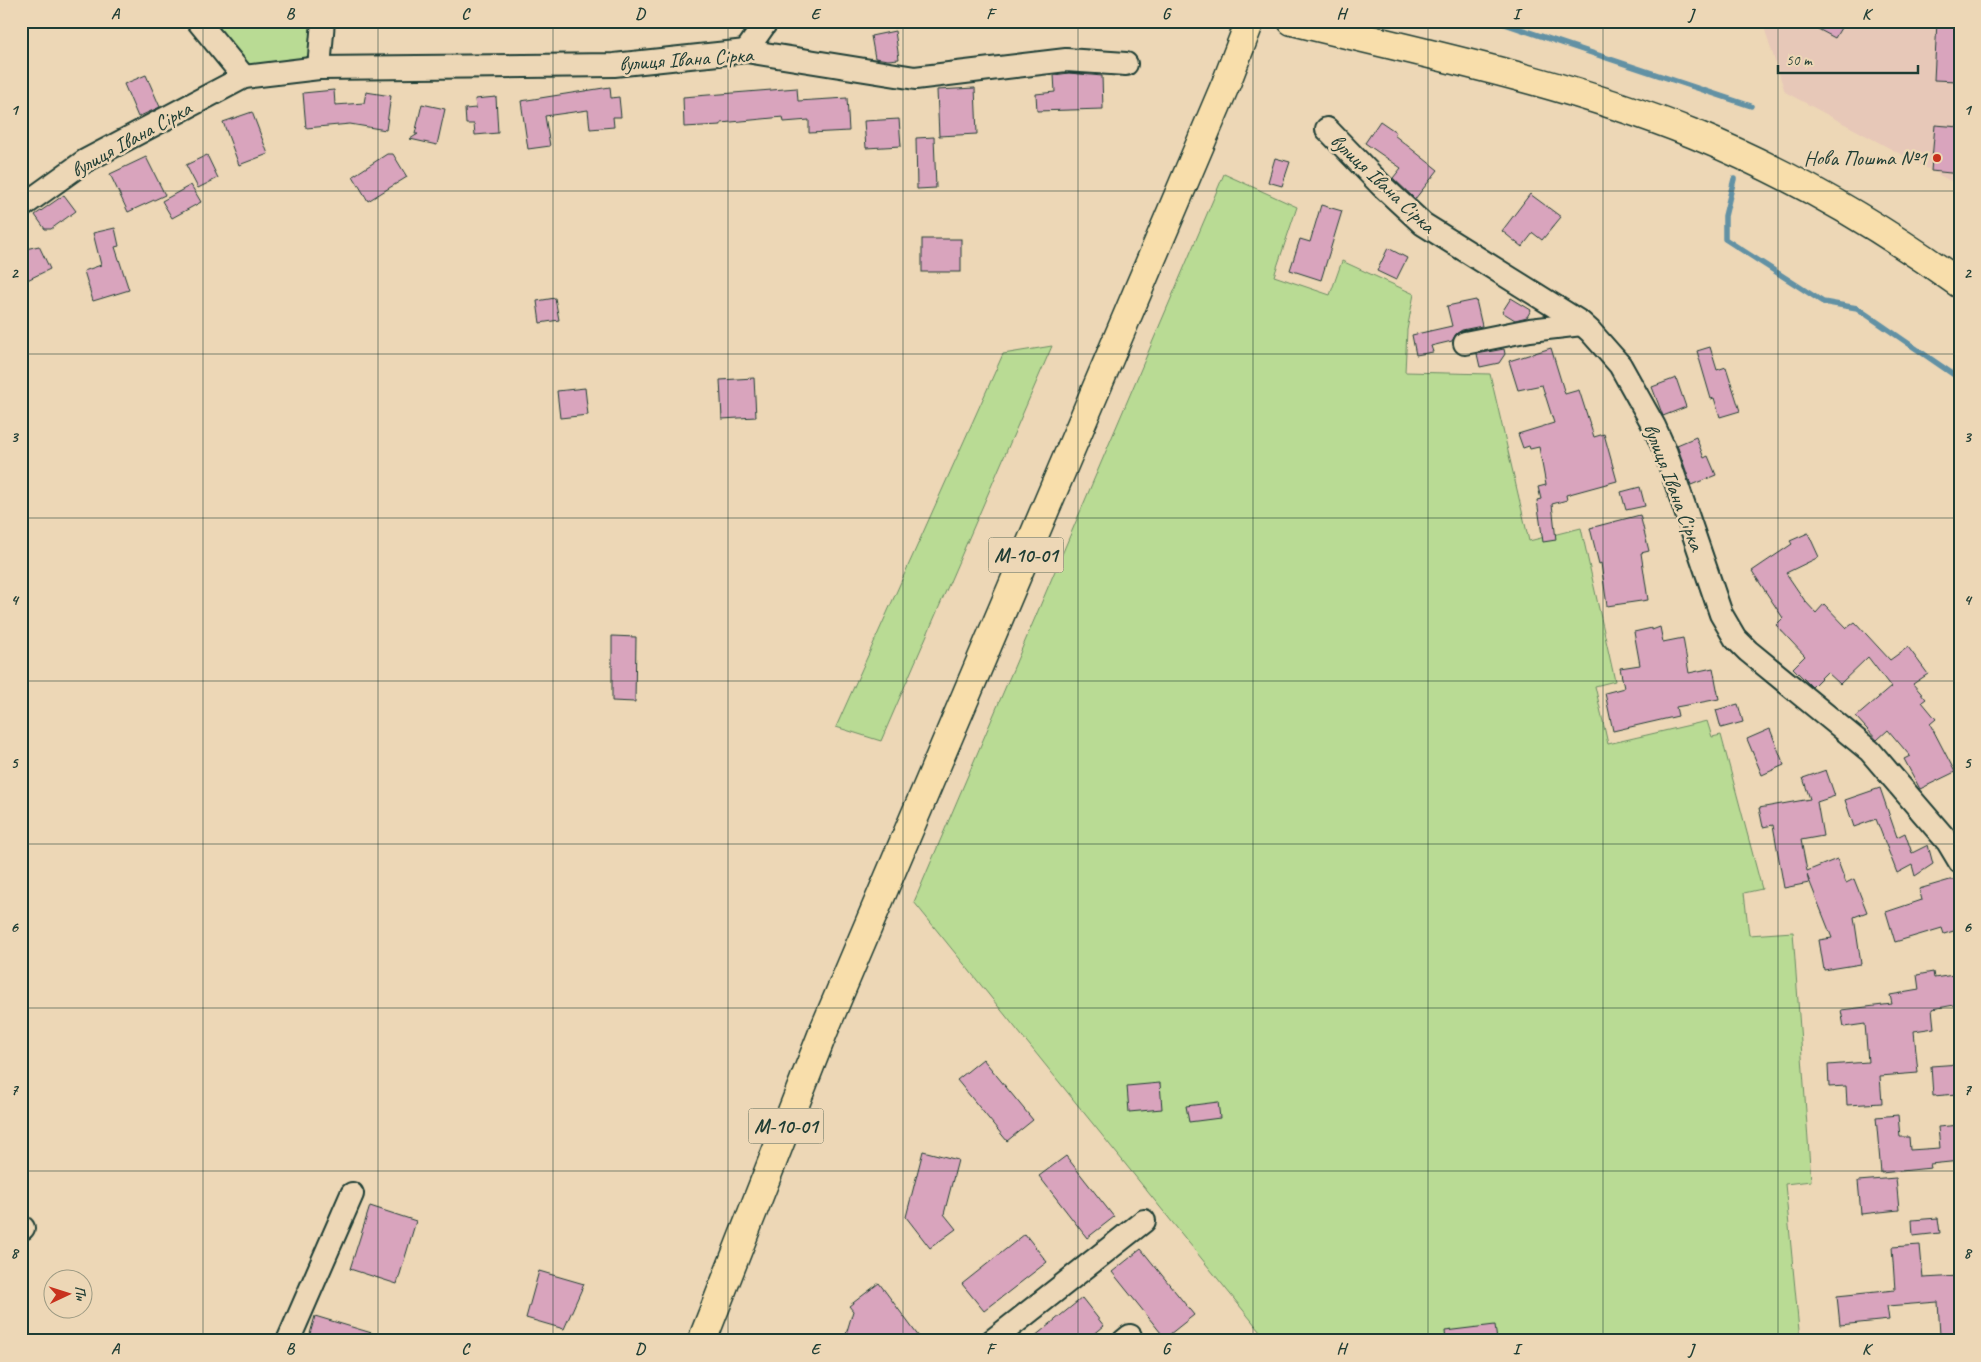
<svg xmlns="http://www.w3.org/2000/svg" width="1981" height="1362" viewBox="0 0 1981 1362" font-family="Caveat,sans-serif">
	<rect width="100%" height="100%" fill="#edd7b6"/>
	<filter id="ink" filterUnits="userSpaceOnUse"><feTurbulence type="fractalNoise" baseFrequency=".02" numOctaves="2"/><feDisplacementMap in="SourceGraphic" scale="10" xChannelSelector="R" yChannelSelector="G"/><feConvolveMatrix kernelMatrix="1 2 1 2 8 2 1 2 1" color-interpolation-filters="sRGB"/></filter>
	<g filter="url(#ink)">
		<path fill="#e7c8b8" d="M1762,21H1960V186L1785,92Z"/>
		<g fill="#b9db94" stroke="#6c8c64">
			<path d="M200,21H317L314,48L300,64L252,71Z"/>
			<path d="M1224,174L1297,207L1274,276L1330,295L1342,261L1414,294L1407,330L1405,372L1490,374L1529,541L1581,528L1615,681L1595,686L1608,744L1707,721L1712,737L1721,735L1762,889L1744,893L1749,935L1793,932L1811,1181L1785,1184L1800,1341H1268L914,902Z"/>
			<path d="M1052,346L881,741L836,727L1003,354Z"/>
		</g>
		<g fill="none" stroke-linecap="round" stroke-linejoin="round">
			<g stroke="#6291a4" stroke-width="5.5">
				<path d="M1496,21L1751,106"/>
				<path d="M1734,179L1725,216V239L1823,302L1857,308L1960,379"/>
			</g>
		</g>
		<g fill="#d9a4bd" stroke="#1f3d34">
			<path d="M1803,21H1845L1835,38Z"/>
			<path d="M1937,21H1959L1957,81L1934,80Z"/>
			<path d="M895,31L899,59L888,60L875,58L871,36Z"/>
			<path d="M1069,73L1102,76L1103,109L1037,111L1036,94L1055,92L1054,75Z"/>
			<path d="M146,75L160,107L138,117L124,84Z"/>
			<path d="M610,87L611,98L619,97L621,117H613L614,127L590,129L588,110L545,116L550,146L528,149L521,101Z"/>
			<path d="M797,88L798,101L847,98L849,131L809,133V120L784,122L783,117L721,123V125L684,127L683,97Z"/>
			<path d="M975,88L977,134L939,136L937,90Z"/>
			<path d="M334,90L335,105L364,103L366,92L391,96L386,130L350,124L306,128L303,93Z"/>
			<path d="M496,97L498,133L475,135L474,124H466L465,109L476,108L475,99Z"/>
			<path d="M422,104L445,109L437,145L410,139L418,134H415Z"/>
			<path d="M252,112L268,154L239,165L223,122Z"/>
			<path d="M899,119L901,146L866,148L864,121Z"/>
			<path d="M1380,121L1396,132L1394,135L1438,170L1415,199L1393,178L1401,168L1365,143Z"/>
			<path d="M1935,125L1960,127V174L1931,171Z"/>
			<path d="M934,137L936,188L917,189L916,138Z"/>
			<path d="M387,154H393L407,177L368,201L353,176Z"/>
			<path d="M207,155L218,178L198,188L186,165Z"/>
			<path d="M146,157L165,195L128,212L110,174Z"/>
			<path d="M1275,158L1290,162L1282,186L1268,182Z"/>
			<path d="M191,185L201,202L172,218L162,201Z"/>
			<path d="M1530,194L1561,217L1542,240L1533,233L1522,247L1502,231Z"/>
			<path d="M64,195L76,211L51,229H45L35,215Z"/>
			<path d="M1321,205L1342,211L1321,280L1290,270L1300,239L1310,242Z"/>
			<path d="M115,228L119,246L115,247L129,290L93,301L84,271L101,265L93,233Z"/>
			<rect x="922" y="239" width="39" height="33"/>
			<path d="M39,246L50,269L21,283V250Z"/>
			<path d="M1388,248L1407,258L1396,280L1377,271Z"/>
			<path d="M555,298L559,320L540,323L537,301Z"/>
			<path d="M1511,298L1531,310L1527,317L1515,320L1502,312Z"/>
			<path d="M1476,300L1482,326L1462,330L1456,334L1452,341L1431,346L1433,352L1416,355L1412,335L1452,326L1447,306Z"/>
			<path d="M1710,347L1717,370L1726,367L1740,411L1720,417L1714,398L1711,399L1697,351Z"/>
			<path d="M1551,348L1565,394L1579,390L1594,437L1604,434L1617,481L1566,495L1567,500L1552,504L1556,540L1543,542L1537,500L1541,499L1538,487L1546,485L1539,447L1530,449L1529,446L1523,448L1518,434L1554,423L1542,385L1518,390L1509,361Z"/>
			<path d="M1504,349L1505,354L1499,363L1480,367L1477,354Z"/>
			<path d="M754,378L756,417L722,419L720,380Z"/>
			<path d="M1676,378L1686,407L1663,416L1652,387Z"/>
			<path d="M585,388L588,415L560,418L557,391Z"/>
			<path d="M1696,437L1704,458L1708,456L1716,475L1691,485L1677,445Z"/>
			<path d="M1640,487L1645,506L1626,510L1621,492Z"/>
			<path d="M1640,515L1649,551L1641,553L1648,600L1607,606L1601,563L1599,564L1590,528Z"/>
			<path d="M1808,533L1819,557L1786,573L1805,601L1816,613L1824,604L1847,628L1855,622L1890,660L1908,647L1928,674L1913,684L1926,699L1922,702L1936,719L1930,724L1955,772L1920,789L1904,759L1910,756L1888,730L1877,740L1856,717L1891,687L1868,657L1840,684L1827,672L1812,687L1793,668L1805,656L1776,625L1783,618L1752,571L1792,544L1790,541Z"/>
			<path d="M1660,627L1663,642L1683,638L1689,673L1713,668L1719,699L1676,707L1678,716L1613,731L1605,693L1624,688L1620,668L1640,665L1634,632L1652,628V630Z"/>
			<path d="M612,636L636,637L635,702L612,701Z"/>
			<path d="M1738,704L1743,722L1721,728L1716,710Z"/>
			<path d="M1770,729L1784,765L1762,775L1747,739Z"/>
			<path d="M1826,770L1835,796L1817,802L1823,836L1801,840L1807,871L1837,859L1846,883L1854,879L1867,912L1854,917L1861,964L1824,970L1819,940L1832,938L1807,875L1809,883L1784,888L1773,825L1763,827L1759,808L1810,799L1803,778Z"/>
			<path d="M1880,788L1897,837L1905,833L1912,853L1928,845L1933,864L1915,876L1912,865L1897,873L1876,819L1854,827L1845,800Z"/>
			<path d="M1950,880H1957L1960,891V929L1944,934L1942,928L1895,942L1886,912L1922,900L1919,889Z"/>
			<path d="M1933,972L1934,978L1960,974V1004L1932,1009L1934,1028L1914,1031L1918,1073L1880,1076L1882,1103L1847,1105L1846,1086L1829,1087L1828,1065L1868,1062L1865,1024L1844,1027L1841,1010L1892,1004L1890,995L1919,990L1917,975Z"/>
			<path d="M983,1059L1033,1120L1007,1141L957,1080Z"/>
			<path d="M1960,1064V1084H1956L1957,1094L1933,1096L1931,1066Z"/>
			<path d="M1160,1083L1162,1109L1129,1112L1127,1086Z"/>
			<path d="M1218,1102L1220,1118L1189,1122L1186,1106Z"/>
			<path d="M1898,1115L1900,1137H1909L1910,1150L1940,1148L1938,1127L1960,1125V1161L1930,1164L1931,1168L1881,1173L1876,1117Z"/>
			<path d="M923,1151L958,1160L944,1214L956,1229L930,1248L906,1217Z"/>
			<path d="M1066,1156L1114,1217L1087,1238L1039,1176Z"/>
			<path d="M1896,1178L1899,1210L1861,1214L1858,1181Z"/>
			<path d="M370,1206L416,1221L397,1284L350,1269Z"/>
			<path d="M1938,1218L1940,1233L1913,1236L1912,1220Z"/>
			<path d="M1025,1234L1047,1262L984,1311L962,1284Z"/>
			<path d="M1920,1245L1923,1278L1960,1276V1335H1940L1938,1302L1887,1306L1889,1320L1840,1325L1837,1296L1895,1290L1892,1247Z"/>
			<path d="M1141,1249L1194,1315L1165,1338L1112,1272Z"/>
			<path d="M539,1271L584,1284L564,1329L526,1318Z"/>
			<path d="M879,1283L922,1341H844L853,1311L849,1306Z"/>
			<path d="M1082,1298L1104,1326L1086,1341H1029Z"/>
			<path d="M315,1316L385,1337L384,1341H308Z"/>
			<path d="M1495,1325L1497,1341H1446L1445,1331Z"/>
		</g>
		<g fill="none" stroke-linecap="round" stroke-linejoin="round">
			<g stroke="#1f3d34" stroke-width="26">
				<g id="minor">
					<path d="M198,21L244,77"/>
					<path d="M746,51L767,21"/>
					<path d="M319,68L323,21"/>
					<path d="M1327,129L1382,186L1423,224L1580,322L1590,331L1620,365L1654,426L1666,453L1721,614L1735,638L1748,651L1870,751L1948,842L1960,862"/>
					<path d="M21,207L85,161L244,77L319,68L614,65L746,51L915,78L1066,60L1126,64"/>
					<path d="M1465,343L1530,330L1582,324"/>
					<path d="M21,1228H23"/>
					<path d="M288,1341L352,1194"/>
					<path d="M992,1341L1144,1221"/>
					<path d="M1124,1341L1130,1336"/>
				</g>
			</g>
			<g stroke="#1f3d34" stroke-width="31">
				<path id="major" d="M1292,21C1427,54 1565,82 1694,134C1789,173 1877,224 1960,284"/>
			</g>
			<g stroke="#1f3d34" stroke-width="31">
				<path id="highway" d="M702,1341L824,1030L1227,81L1250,21"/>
			</g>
			<use href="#minor" stroke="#edd7b6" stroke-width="22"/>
			<use href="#major" stroke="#f8deab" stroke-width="28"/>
			<use href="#highway" stroke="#f8deab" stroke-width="28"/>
		</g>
	</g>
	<path fill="none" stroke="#1f3d34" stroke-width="1" stroke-opacity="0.55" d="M203,21V1341M378,21V1341M553,21V1341M728,21V1341M903,21V1341M1078,21V1341M1253,21V1341M1428,21V1341M1603,21V1341M1778,21V1341M21,191H1960M21,354H1960M21,518H1960M21,681H1960M21,844H1960M21,1008H1960M21,1171H1960"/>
	<circle fill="#c8321e" stroke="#edd7b6" stroke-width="2" cx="1937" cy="158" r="5"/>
	<g text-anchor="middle" stroke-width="5" stroke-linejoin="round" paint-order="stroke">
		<g fill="#edd7b6" stroke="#5d6b5b" stroke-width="1">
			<rect x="988.5" y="537.5" width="75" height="35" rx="4"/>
			<rect x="748.5" y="1108.5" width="75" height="35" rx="4"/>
		</g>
		<g font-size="20" font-weight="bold" fill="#1f3d34">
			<text x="1026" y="562">М-10-01</text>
			<text x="786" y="1133">М-10-01</text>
		</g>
		<g font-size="21" fill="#1f3d34" stroke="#edd7b6">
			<text transform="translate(686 59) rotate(-4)" y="7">вулиця Івана Сірка</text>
			<text transform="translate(131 139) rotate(-29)" y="7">вулиця Івана Сірка</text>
			<text transform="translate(1383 183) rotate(43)" y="7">вулиця Івана Сірка</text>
			<text transform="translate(1674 487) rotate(69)" y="7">вулиця Івана Сірка</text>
		</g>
		<g font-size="21" fill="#1f3d34" stroke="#edd7b6" text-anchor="end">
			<text x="1927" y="165">Нова Пошта №1</text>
		</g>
	</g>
	<rect width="1981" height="1362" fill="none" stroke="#edd7b6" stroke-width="55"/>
	<g transform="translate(68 1294) rotate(86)"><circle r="24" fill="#edd7b6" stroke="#9b9982"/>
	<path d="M0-4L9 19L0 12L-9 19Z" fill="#c8321e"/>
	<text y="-8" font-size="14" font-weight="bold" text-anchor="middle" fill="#1f3d34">Пн</text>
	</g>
	<path d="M1778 65v8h140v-8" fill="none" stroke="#1f3d34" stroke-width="2.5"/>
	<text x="1786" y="65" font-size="15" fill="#1f3d34" stroke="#edd7b6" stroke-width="4" paint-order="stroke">50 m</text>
	<rect x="28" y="28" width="1926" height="1306" fill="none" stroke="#1f3d34" stroke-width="2"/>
	<g font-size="16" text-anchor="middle" font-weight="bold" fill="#1f3d34">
		<text x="115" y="19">A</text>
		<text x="290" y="19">B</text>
		<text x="465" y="19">C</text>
		<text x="640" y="19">D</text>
		<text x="815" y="19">E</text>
		<text x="990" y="19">F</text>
		<text x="1166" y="19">G</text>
		<text x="1341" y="19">H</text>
		<text x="1516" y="19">I</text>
		<text x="1691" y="19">J</text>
		<text x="1866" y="19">K</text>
		<text x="14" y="115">1</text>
		<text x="1967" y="115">1</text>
		<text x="14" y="278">2</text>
		<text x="1967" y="278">2</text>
		<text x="14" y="442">3</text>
		<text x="1967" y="442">3</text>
		<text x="14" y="605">4</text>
		<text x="1967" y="605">4</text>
		<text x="14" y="768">5</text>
		<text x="1967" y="768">5</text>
		<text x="14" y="932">6</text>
		<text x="1967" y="932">6</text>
		<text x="14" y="1095">7</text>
		<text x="1967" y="1095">7</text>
		<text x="14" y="1258">8</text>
		<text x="1967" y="1258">8</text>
		<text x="115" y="1354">A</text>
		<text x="290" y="1354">B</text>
		<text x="465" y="1354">C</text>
		<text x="640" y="1354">D</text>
		<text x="815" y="1354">E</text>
		<text x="990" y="1354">F</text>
		<text x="1166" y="1354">G</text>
		<text x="1341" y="1354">H</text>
		<text x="1516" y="1354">I</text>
		<text x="1691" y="1354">J</text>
		<text x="1866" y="1354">K</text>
	</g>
</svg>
